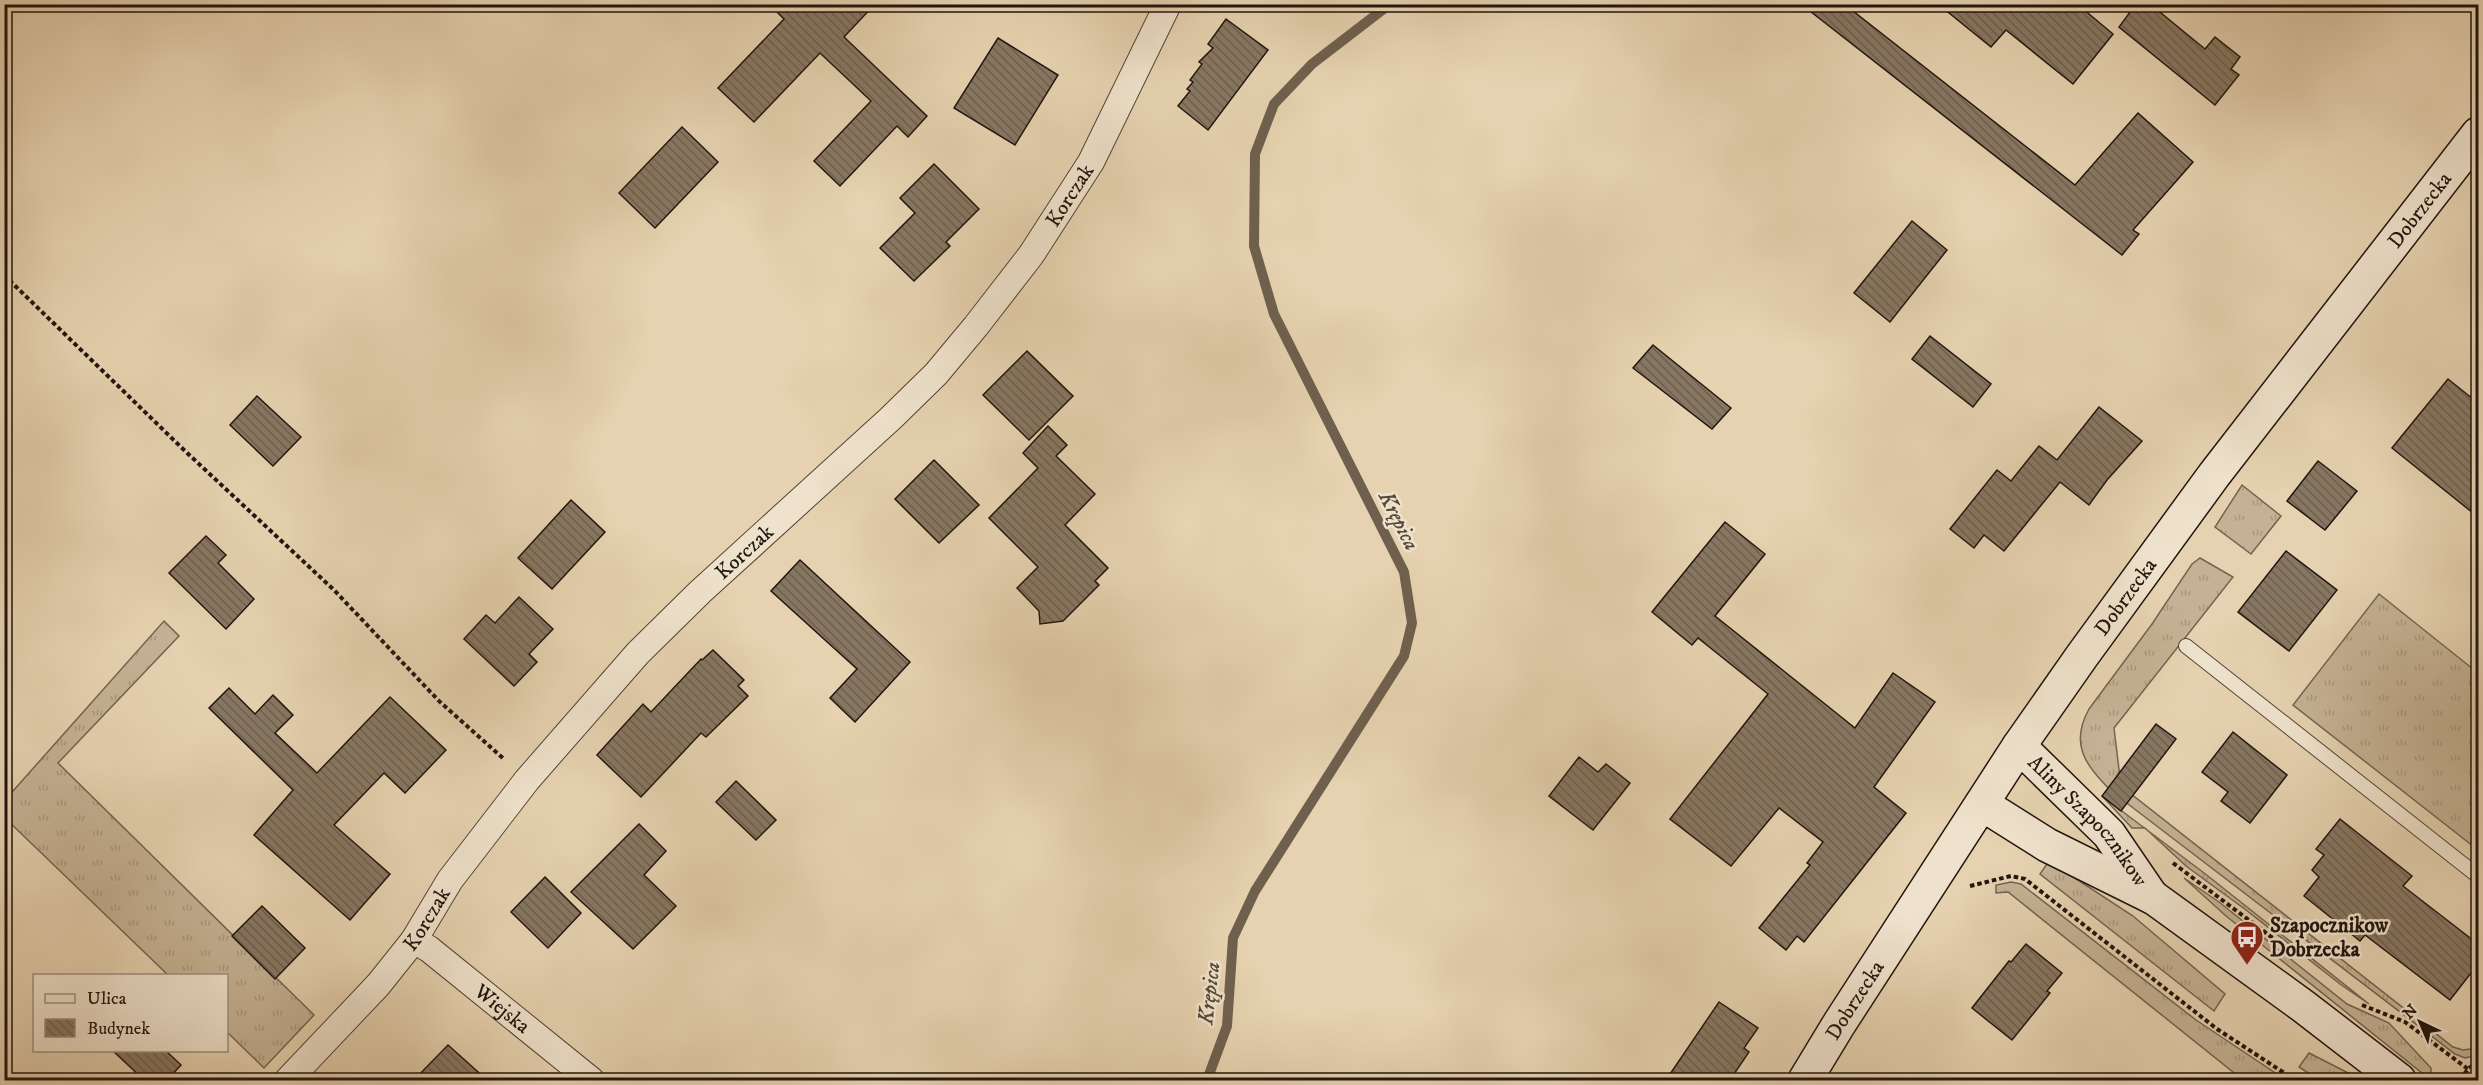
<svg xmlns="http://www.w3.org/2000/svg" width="2483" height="1085" viewBox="0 0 2483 1085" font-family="'IM FELL DW Pica',serif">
	<defs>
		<pattern id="grass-tufts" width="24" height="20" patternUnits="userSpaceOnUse" patternTransform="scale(1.5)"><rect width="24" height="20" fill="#c5b294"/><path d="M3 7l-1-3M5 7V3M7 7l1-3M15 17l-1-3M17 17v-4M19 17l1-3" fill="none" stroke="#a9987e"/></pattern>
		<pattern id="building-back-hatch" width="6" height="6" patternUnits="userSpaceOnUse" patternTransform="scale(1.5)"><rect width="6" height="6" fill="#877762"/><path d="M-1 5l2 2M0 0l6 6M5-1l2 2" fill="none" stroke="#6e604f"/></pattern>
	</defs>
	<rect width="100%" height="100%" fill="#e6d2b0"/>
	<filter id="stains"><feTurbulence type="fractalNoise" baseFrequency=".00333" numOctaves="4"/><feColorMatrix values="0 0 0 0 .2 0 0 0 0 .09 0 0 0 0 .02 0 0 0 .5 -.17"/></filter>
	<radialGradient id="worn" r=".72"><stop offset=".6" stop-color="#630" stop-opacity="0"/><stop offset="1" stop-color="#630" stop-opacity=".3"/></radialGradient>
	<g fill="url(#grass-tufts)" stroke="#736451" stroke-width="1.5">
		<path d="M2242,485L2281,516L2251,554L2215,527Z"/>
		<path d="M2200,558L2233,577L2114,728L2121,786L2453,1047L2463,1050L2478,1048V1055L2465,1058L2455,1054L2111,791C2086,765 2069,745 2089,709L2152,624L2192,564Z"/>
		<path d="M2379,594L2478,673V850L2293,705Z"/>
		<path d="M164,621L179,636L58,763L314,1015L264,1068L227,1032L226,976L168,975L5,818V800Z"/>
		<path d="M2102,796L2208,876L2369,1004L2340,984L2246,910L2186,866L2145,828H2132Z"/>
		<path d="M2049,861L2133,916L2225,994L2214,1011L2040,874Z"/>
		<path d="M2184,878L2219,902L2347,1004L2389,1023L2431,1068V1073L2427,1077L2226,916Z"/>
		<path d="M2011,882L2021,884L2196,1020L2286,1080H2243L2008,892L1996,893V885Z"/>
		<path d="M2309,1053L2362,1080H2319L2299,1067Z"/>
	</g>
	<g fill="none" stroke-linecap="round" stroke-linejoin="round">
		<path stroke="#6f604e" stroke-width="10" d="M1207,1080L1227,1026L1233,938L1255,891L1404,656L1412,623L1404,572L1274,314L1254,246L1255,154L1274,104L1312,64L1390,4"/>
	</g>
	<g fill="url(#building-back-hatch)" stroke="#21150e" stroke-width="1.5">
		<path d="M769,4H875L844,37L927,116L908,137L897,126L840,186L814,161L871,101L820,53L754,122L718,88L784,19Z"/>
		<path d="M1801,4H1844L2075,185L2138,113L2193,162L2133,230L2139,234L2122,255Z"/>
		<path d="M1938,4H2077L2113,34L2073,84L2006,30L1991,47Z"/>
		<path d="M2136,4H2150L2205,49L2215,37L2240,57L2231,69L2239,75L2215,105L2119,27Z"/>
		<path d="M1226,19L1268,50L1208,130L1178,106L1190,91L1187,89L1193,82L1190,80L1202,64L1199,62L1213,48L1208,44Z"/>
		<path d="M998,38L1058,75L1015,145L954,108Z"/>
		<path d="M682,127L718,162L655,228L619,193Z"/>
		<path d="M934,164L979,209L946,242L950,246L914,281L880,248L915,213L900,198Z"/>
		<path d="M1912,221L1947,250L1890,322L1854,293Z"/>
		<path d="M1930,336L1991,384L1973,407L1912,359Z"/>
		<path d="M1653,345L1731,408L1712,429L1633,368Z"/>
		<path d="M1027,351L1073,396L1029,440L983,395Z"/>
		<path d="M2448,379L2478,403V517L2392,448Z"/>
		<path d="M257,396L301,437L273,466L230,425Z"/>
		<path d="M2099,407L2142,441L2107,480L2089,505L2060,482L2004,551L1984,535L1974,548L1950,529L1997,470L2011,481L2039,446L2057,460Z"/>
		<path d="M1048,426L1067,445L1056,456L1095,494L1065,525L1108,568L1095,581L1099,585L1063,621L1040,624L1039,611L1017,588L1038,567L989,518L1038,468L1023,453Z"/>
		<path d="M934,460L979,505L939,543L895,499Z"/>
		<path d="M2318,461L2357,491L2325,530L2287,501Z"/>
		<path d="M571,500L605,532L552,589L518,558Z"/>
		<path d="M1725,522L1765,554L1715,616L1855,728L1893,673L1935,702L1874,787L1906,813L1804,942L1797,936L1786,950L1759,928L1810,865L1807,863L1823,842L1779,808L1731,866L1670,819L1768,694L1698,638L1692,645L1652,612Z"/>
		<path d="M206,536L226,555L218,563L254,599L226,629L169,573Z"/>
		<path d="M2286,551L2337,590L2289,651L2238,612Z"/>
		<path d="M800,560L910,662L855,722L830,698L857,669L771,591Z"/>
		<path d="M519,597L553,629L529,654L537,662L514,686L464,639L486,615L495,623Z"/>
		<path d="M713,650L744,680L738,686L748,696L706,737L701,733L641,797L597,755L643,704L651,712L701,659L702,660Z"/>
		<path d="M229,688L255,714L273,695L293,715L275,733L317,773L390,697L446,750L405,793L384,773L334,825L390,874L350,920L254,835L293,790L209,708Z"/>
		<path d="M2156,724L2176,739L2121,811L2102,796Z"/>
		<path d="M2233,732L2287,775L2250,823L2221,801L2228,792L2202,772Z"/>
		<path d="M1579,757L1598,772L1606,764L1630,783L1593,830L1549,796Z"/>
		<path d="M736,781L776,820L756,840L716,802Z"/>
		<path d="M2340,819L2412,876L2403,886L2478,944V964L2450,1000L2365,935L2360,941L2304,896L2319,877L2312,870L2324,855L2316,849Z"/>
		<path d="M639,824L666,851L644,875L676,906L633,949L571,892Z"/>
		<path d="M545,877L581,913L548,948L511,912Z"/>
		<path d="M262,906L305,948L275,979L232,936Z"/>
		<path d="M2026,944L2062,973L2047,991L2050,993L2012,1040L1972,1008L2009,961L2011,962Z"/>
		<path d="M1719,1002L1758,1028L1744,1048L1749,1052L1730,1080H1666Z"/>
		<path d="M448,1045L487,1080H414Z"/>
		<path d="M112,1050H165L181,1065L167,1080H144Z"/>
	</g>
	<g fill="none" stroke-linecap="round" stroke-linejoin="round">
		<g stroke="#524436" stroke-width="16">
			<path id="lane" d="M2186,646L2478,876"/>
		</g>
		<g stroke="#524436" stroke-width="28">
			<g id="street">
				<path id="s1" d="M414,940L429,949L591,1080"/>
				<path id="s2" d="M288,1080L378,985L414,940L450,880L527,780L638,653L700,592L891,418L936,374L976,326L1031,255L1091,162L1168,4"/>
			</g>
		</g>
		<g stroke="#21150e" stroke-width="36">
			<g id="secondary">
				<path id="s3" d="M2019,746L2109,834L2152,897"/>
				<path d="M1982,804L2047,845L2154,898L2303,1006L2399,1080"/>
				<path id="s4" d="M1805,1080L1839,1024L2019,746L2082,656L2214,475L2478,134"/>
			</g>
		</g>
		<g stroke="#21150e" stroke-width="4" stroke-dasharray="4.5 3" stroke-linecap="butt">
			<path d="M4,275L184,450L334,590L439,701L504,759"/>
			<path d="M2173,863L2282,945"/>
			<path d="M1970,886L2011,876L2025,879L2217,1029L2295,1080"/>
			<path d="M2362,1005L2405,1022L2468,1069"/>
			<path d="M2460,1080L2468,1069L2478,1061"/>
		</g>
		<use href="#lane" stroke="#efe2cc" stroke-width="14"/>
		<use href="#street" stroke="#efe2cc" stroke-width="26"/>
		<use href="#secondary" stroke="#efe2cc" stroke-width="33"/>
	</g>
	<defs>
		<g id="bus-pin" transform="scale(1.725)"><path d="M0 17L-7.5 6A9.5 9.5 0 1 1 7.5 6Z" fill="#8f2418" stroke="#efe2cc"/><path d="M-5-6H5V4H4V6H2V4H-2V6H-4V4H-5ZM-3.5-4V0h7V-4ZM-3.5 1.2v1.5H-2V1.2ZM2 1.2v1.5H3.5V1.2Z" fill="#fff"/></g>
	</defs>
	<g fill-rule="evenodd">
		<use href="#bus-pin" x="2247" y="937"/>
	</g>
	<g text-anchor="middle" stroke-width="5" stroke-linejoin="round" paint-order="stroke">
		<g font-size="21" fill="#21150e" stroke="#efe2cc">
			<text dy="7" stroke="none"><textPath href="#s2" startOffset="1185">Korczak</textPath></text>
			<text dy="7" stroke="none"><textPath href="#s4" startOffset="1066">Dobrzecka</textPath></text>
			<text dy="7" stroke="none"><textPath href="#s2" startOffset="700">Korczak</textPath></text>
			<text dy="7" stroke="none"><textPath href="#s4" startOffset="580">Dobrzecka</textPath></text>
			<text dy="7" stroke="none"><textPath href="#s3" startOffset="102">Aliny Szapocznikow</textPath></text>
			<text dy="7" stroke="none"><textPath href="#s2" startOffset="213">Korczak</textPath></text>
			<text dy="7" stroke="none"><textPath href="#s4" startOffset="94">Dobrzecka</textPath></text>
			<text dy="7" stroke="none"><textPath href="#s1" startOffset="112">Wiejska</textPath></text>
		</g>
		<g font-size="21" font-weight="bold" fill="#21150e" stroke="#efe2cc" text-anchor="start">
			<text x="2270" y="932">Szapocznikow<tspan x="2270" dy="24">Dobrzecka</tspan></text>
		</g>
		<g font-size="22" font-style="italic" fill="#554739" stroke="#efe2cc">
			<text transform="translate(1400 520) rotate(63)" y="8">Krępica</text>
			<text transform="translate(1208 993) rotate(-83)" y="8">Krępica</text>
		</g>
	</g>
	<rect width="2483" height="1085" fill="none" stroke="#e6d2b0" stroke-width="24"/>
	<rect x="6" y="6" width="2471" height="1073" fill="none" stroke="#21150e" stroke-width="3"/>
	<rect x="12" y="12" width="2459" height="1061" fill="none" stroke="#21150e" stroke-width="1.5"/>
	<rect x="33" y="974" width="195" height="78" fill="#efe2cc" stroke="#9d9080" stroke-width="1.5"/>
	<rect x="45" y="994" width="30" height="9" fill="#efe2cc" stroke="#9d9080" stroke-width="1.5"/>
	<text x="87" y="1004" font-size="18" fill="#21150e">Ulica</text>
	<rect x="45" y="1019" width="30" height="18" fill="url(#building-back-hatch)" stroke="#9d9080" stroke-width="1.5"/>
	<text x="87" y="1034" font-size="18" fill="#21150e">Budynek</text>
	<g transform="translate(2420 1022) rotate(316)" stroke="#efe2cc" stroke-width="4.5" paint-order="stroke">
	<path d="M0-4.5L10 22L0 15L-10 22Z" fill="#21150e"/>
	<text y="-9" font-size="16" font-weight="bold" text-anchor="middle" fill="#21150e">N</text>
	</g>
	<rect width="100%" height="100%" filter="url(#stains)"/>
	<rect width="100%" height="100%" fill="url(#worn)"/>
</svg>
